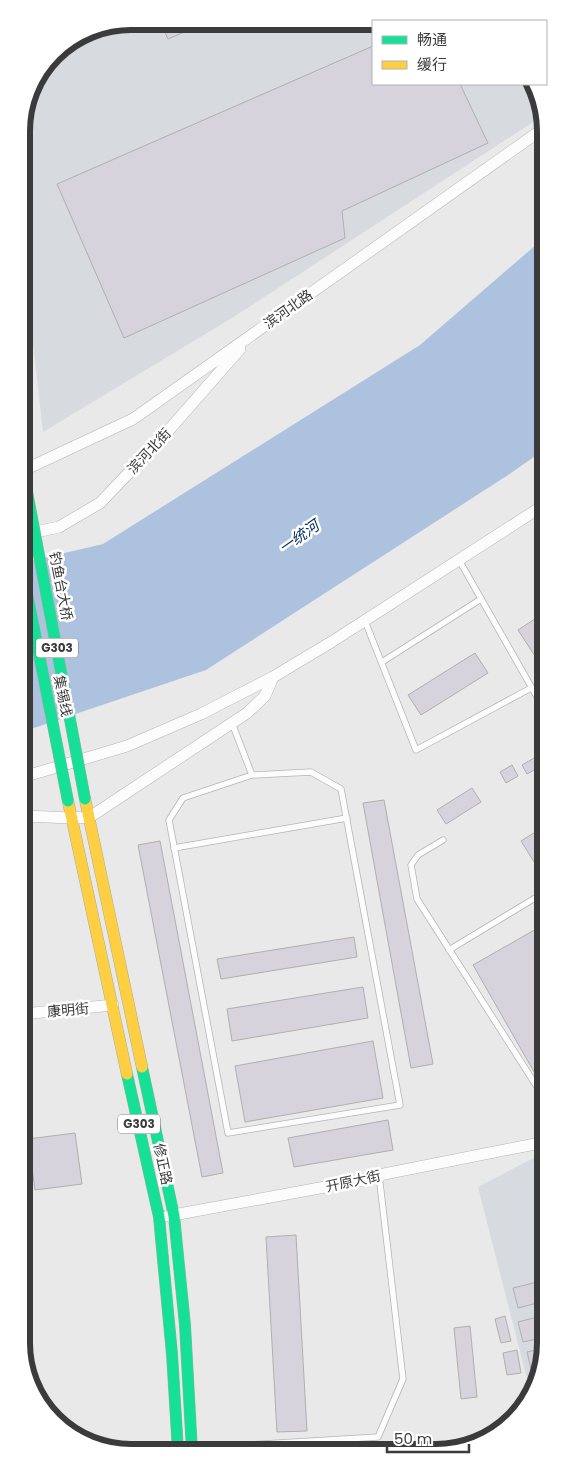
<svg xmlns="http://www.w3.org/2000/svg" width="567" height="1474" viewBox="0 0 567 1474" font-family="Poppins,'Noto Sans SC',sans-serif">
	<rect width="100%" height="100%" fill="#e9e9e9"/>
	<g fill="#d7dbdf">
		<path d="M131,21L373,23V84H530L544,110V115L232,318L43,432L22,248V124L33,82L59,49L90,30Z"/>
		<path d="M545,1152L546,1350L534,1377L527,1379L478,1187Z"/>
	</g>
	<path fill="#adc2de" d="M544,238V450L508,475L206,670L22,732V563L103,544L420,345Z"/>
	<g fill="#d7d3dc" stroke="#afafaf">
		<path d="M160,21L207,22L168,39Z"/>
		<path d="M373,46V84H460L488,143L342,211L345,238L124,338L57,184Z"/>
		<path d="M544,613V670L518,630Z"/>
		<path d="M475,653L488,673L421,715L408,695Z"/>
		<path d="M541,754L545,760V764L527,774L522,765Z"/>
		<path d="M512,765L518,776L506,783L500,772Z"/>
		<path d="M472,788L481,802L446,824L437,810Z"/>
		<path d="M384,800L433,1064L411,1068L363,803Z"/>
		<path d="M545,826V871L541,873L521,841Z"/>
		<path d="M160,841L223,1173L202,1177L138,845Z"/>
		<path d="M545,924V1072L537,1077L473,965Z"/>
		<path d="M354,937L357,957L221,979L217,959Z"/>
		<path d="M363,987L368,1018L232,1041L227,1009Z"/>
		<path d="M373,1041L383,1098L245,1122L235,1066Z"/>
		<path d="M388,1120L393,1150L294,1167L288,1138Z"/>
		<path d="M75,1133L82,1184L35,1190L28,1139Z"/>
		<path d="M296,1235L307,1431L277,1432L266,1237Z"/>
		<path d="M545,1280V1301L518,1308L513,1288Z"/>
		<path d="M545,1315L546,1337L523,1342L518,1322Z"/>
		<path d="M505,1316L511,1341L501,1343L495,1319Z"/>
		<path d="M470,1326L477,1397L461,1399L454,1328Z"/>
		<path d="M546,1348L536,1372L532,1373L527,1352Z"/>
		<path d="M517,1350L521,1373L507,1375L503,1353Z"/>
	</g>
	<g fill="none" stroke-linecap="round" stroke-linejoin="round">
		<g stroke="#b5b5b5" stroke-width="7">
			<g id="lane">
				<path d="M459,560L545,711"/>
				<path d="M365,621L416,750L531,688"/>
				<path d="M382,662L481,599"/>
				<path d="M232,723L252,775L183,798L169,820L228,1133L400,1105L341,789L311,772L252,775"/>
				<path d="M443,840L418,855L411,865L417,899L539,1090L545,1086"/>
				<path d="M174,848L347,818"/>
				<path d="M449,950L545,892"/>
				<path d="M87,1439L104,1440L112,1451"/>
				<path d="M196,1448L378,1437L403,1379L379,1175"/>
			</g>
		</g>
		<g stroke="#b5b5b5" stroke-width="12">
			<g id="street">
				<path d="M22,471L133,419L544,128"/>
				<path d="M22,535L59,527L100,503L161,439L240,349"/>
				<path d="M23,777L127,746L201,714L273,677"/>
				<path d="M23,817C46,815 66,820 90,817L247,713L265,696L273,677L333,641L544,505"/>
				<path d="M23,1014L113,1005"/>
				<path d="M168,1216L379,1177V1175L535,1144L545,1138"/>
			</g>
		</g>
		<g stroke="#a3ae9e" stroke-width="12">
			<g id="fast">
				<path d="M22,463L28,497"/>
				<path d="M142,1067L174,1216L185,1325L192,1451"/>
				<path d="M127,1074L159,1217L172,1354L178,1451"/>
			</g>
		</g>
		<g stroke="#a3ae9e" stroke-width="12">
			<g id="slow">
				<path d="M85,799L142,1067"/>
				<path d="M68,801L127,1074"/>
			</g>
		</g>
		<use href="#lane" stroke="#fcfcfc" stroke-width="5.5"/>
		<use href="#street" stroke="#fcfcfc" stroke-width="11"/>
		<use href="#fast" stroke="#16e098" stroke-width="11"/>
		<use href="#slow" stroke="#ffcf43" stroke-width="11"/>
		<g stroke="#a3ae9e" stroke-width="12" stroke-linecap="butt">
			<g id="fast-bridge">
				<path d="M28,497L85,799"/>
				<path d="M22,568L68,801"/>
			</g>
		</g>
		<use href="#fast-bridge" stroke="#16e098" stroke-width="11"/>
	</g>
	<g text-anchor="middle" stroke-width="5" stroke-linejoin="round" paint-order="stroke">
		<g fill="#fff" stroke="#767676" stroke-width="1">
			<rect x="36" y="638.5" width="42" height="19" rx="4"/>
			<rect x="118" y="1114.5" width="42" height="19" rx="4"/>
		</g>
		<g font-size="12" font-weight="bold" fill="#3b3b3c">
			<text x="57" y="652">G303</text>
			<text x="139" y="1128">G303</text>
		</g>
		<g font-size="14" fill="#3b3b3c" stroke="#fff">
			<text transform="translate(288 309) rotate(-35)" y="5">滨河北路</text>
			<text transform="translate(149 451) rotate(-47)" y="5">滨河北街</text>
			<text transform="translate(61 586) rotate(79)" y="5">钓鱼台大桥</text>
			<text transform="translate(63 696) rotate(79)" y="5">集锡线</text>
			<text transform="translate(68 1010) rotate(-5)" y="5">康明街</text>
			<text transform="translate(163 1164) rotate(78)" y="5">修正路</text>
			<text transform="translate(353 1181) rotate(-12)" y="5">开原大街</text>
		</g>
		<g font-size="15" font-style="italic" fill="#073263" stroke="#fff">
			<text transform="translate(299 537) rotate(-35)" y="5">一统河</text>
		</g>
	</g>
	<path d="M0 0H567V1474H0ZM131 30H436A101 101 0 0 1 537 131V1343A101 101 0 0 1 436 1444H131A101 101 0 0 1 30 1343V131A101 101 0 0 1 131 30Z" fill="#fff" fill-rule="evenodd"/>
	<path fill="none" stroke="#3b3b3c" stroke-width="6" d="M131 30H436A101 101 0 0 1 537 131V1343A101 101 0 0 1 436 1444H131A101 101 0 0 1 30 1343V131A101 101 0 0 1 131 30Z"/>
	<rect x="372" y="20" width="175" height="65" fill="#ffffff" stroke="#b1b1b1"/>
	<rect x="382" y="36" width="25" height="8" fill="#16e098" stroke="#b1b1b1"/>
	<text x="417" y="45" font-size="15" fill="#3b3b3c">畅通</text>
	<rect x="382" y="61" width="25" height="8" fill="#ffcf43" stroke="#b1b1b1"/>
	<text x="417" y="70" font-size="15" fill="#3b3b3c">缓行</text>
	<path d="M387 1444v8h82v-8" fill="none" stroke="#3b3b3c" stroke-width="2.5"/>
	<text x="394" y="1444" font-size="15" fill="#3b3b3c" stroke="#ffffff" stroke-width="4" paint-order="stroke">50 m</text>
</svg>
